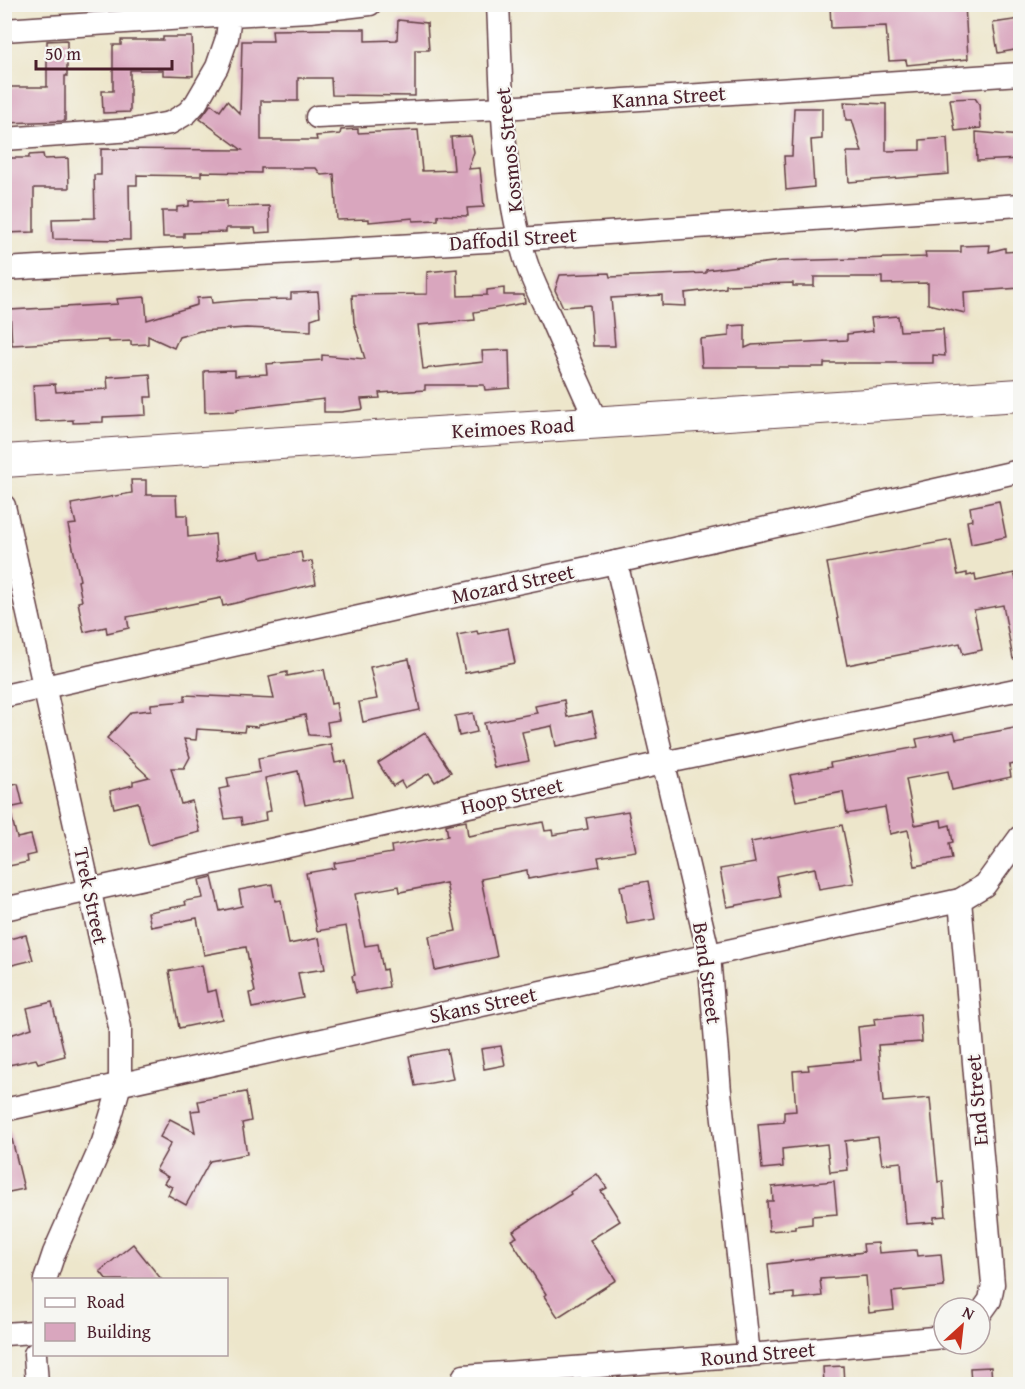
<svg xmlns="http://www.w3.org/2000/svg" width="1025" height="1389" viewBox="0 0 1025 1389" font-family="'Gentium Book Plus',serif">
	<rect width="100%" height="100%" fill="#f6f6f2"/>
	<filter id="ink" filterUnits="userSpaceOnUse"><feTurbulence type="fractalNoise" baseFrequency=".0167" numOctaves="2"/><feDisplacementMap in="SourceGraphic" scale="12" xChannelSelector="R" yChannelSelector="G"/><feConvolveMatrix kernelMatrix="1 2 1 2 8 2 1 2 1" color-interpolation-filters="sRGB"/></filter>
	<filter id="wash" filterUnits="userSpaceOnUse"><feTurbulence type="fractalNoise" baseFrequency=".008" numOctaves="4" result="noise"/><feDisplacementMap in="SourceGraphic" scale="24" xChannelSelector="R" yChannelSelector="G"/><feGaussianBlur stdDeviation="1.35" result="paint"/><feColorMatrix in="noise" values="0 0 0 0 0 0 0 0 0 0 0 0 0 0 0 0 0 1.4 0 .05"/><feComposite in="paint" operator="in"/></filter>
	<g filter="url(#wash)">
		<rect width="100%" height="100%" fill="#ede6cb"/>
		<g id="blocks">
			<g fill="#d9a6be">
				<path d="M830,4H965L968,59L907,65L906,60L889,61L886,26L831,28Z"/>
				<path d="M1020,19V49L998,53L993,23Z"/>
				<path d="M398,20L427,23L429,50H415V96L332,95L331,78H298V101H261V140H317L316,136L340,134L341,130L358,129V133L418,130L422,171L454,170L451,137L471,136L474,152L468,169L480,168L484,207L467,208L468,216L438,215V220L413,221V218L369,222V219L337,220L334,174L321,175L316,168H261V173L201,172V176L137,175V185H129L130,240L53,239L52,219L95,218L94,175H101V149L242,150L200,119L211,104L220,111L227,101L240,114L242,41H273L272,30L335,29H365V41L397,40Z"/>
				<path d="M163,37H192L193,76L163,75V70H130V112L103,113L102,91H113V45H121V40H163Z"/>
				<path d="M67,40V76H65V121L4,123V87H47V41Z"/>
				<path d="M975,98L979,104L981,128L955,131L950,99Z"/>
				<path d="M844,102L886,104V151L920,150V140L947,138L949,174L849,182L847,152H862L852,120H846Z"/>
				<path d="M794,108H822V139L811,140L814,187L786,190L784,156H792Z"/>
				<path d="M976,132L1020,136V159L977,161Z"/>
				<path d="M43,154L44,159L68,158L69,188H34V232L4,233V158H29V155Z"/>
				<path d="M227,200V207L269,206L270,232L256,233L255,228H226V232L184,233V237H163L162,211H177V207L189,206V201Z"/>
				<path d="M990,245L989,252L1005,248V252L1020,251V288L964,292L965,313L928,304V283L882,284V277H814V286H793V283L726,285V288L685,293L686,306L662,305V295L611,298L615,346H593L590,305L563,307L555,290L560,275L609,273L610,277L706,273V270L781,261L926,257L925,252H961V246Z"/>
				<path d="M457,269L458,296L487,295V290L504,288V295H524L525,303L474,312L475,320L418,325L423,369L483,362L482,351L509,350L510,388L485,390L484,385H425V390L379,393L380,398L361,399L363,409L341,412H324V399L237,409V411L205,412L204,371L235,370V376L267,374L266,364L322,360V355L365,359L354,322L352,295L427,294V272Z"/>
				<path d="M318,292L320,316L311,319V331L246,328L200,331L179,337L174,348L148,336V344L131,345V341L109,342V340L12,345L10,310L118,304L117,299L145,297L147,320L197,305V298L211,297L212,303L245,300L291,299V293Z"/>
				<path d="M898,316L900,331L943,329L945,356L933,355V363H824V367H702L700,339L729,336V326L745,325V348L752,345L847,340V334L873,331L871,318Z"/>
				<path d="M150,374L152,397H145L146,415L103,417V422L73,423V420L35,422L33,385L55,384L56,392L108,389L107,377Z"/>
				<path d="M131,480H146V495H176L177,515H187L188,537L215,534L217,560L260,551L262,559L301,552L303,562L312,561L316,584L223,606L221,598L127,617L129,628L107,633L106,627L84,632L78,602L82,601L78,581L80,580L68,525L76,524L71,504L132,493Z"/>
				<path d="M999,501L1006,537L971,544L967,521L972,520L970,507Z"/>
				<path d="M951,540L958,575L967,573V576L975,574L976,581L1014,573L1016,579L1020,578V658L1013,659L1003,605L974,610L982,650L963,654L960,643L847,665L827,563Z"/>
				<path d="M508,628L515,663L465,673L457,635L477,631L478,634Z"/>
				<path d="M409,659L420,710L363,722L359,702L377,699L370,667Z"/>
				<path d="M324,669L331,704L336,703L339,720L327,722L329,736L309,735L305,715L258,725V727L245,726L244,732L197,729L196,740L184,739L190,757L184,768H171L181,804L192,801L200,832L149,845L138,802L114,808L110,791L133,785V781L149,777L107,738L131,712L151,710V704L185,701V695L274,699L269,676L287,672V676Z"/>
				<path d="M564,700L567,717L592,712L598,737L556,746L552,726L522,732L529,761L494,768L484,723L537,713L535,706Z"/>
				<path d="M473,713L477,732L459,736L455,716Z"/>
				<path d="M1020,727V763L1009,765L1011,777L952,790L948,771L906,779L915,825L941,820L942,827L950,825L953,842L949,843L952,859L915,866L908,830L890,834L885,807L847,814L843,792L796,801L790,775L831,767L830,763L918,747L916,739L954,732L956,739Z"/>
				<path d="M425,733L451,772L435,782L429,773L405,788L401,781L393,786L378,763Z"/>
				<path d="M331,744L335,763L346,761L353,796L305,805L298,771L265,778L271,811L265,812L266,820L242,825L241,817L225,819L219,789L229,787L227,778L260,772L258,758Z"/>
				<path d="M18,784L23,805L4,809V787Z"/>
				<path d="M4,811H10L17,838L31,835L36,854L27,856L28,862L4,867Z"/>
				<path d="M628,811L636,851L598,857L600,866L559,873L528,879L527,870L481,879L497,957L435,970L429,936L456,931L446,883L400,892L399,886L355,894L365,946L378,944L383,970L386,969L389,987L356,993L352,976L355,975L346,926L317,931L306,873L335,868L334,863L392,853L391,846L448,836L446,825L449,824L466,821L468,836L543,822L545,831L552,830L553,835L588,829L586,818Z"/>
				<path d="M842,825L854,883L819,889L815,868L776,876L780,897L727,907L720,869L755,863L751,842Z"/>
				<path d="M212,877L220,911L242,906L239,890L272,884L275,901L281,900L289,944L319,938L325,969L298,973L303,998L252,1008L249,993L255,992L246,947L204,955L197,918L151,927L148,912L186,905L185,901L203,898L199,880Z"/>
				<path d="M648,881L655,919L627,924L620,886Z"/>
				<path d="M26,935L33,960L4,967V940Z"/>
				<path d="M202,965L207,992L216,990L222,1019L179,1028L169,971Z"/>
				<path d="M52,1002L65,1056L38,1063L36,1059L4,1066V1041H8L7,1036L32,1028L27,1008Z"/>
				<path d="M920,1014L922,1042L878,1045L883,1102L930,1098L938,1182L943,1181L946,1216L934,1217V1222L906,1224L901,1162L882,1164L878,1137L845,1141L848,1170L830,1172L827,1144L782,1149L783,1167L762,1169L758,1124L784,1122V1112L796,1111L793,1071L809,1070L808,1065L861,1060L858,1027L875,1025L874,1019Z"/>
				<path d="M501,1046L505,1065L484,1069L481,1049Z"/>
				<path d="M447,1049L453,1079L415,1086L409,1056Z"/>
				<path d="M246,1092L251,1121L242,1123L247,1154L210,1161L186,1205L168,1195L172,1187L164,1183L168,1177L156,1170L171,1143L160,1137L170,1119L195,1132L191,1111L200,1110L198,1101Z"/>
				<path d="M10,1131L24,1189L4,1193V1132Z"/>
				<path d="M597,1174L607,1188L601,1191L620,1221L590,1240L616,1280L558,1317L544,1296L546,1294L511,1240L517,1237L513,1231L571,1194L570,1192Z"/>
				<path d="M834,1181L837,1214L812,1216V1224L795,1226V1229L769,1231L767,1201H773L772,1187Z"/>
				<path d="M878,1243L879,1253L916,1250L917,1256L941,1254L944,1287L892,1292L894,1310L869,1313L866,1276L820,1279L822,1296L794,1299V1293L771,1295L768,1264L864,1252L863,1244Z"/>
				<path d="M133,1244L162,1280H107L100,1271Z"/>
				<path d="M843,1366L844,1384H824L823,1367Z"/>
				<path d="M991,1367L992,1384H971L970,1368Z"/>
			</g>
		</g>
	</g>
	<g filter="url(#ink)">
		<use href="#blocks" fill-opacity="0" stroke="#623d43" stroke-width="1.5"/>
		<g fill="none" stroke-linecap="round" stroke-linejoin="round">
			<g stroke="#623d43" stroke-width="25">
				<g id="street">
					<path d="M498,4C502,85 501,178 524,255C530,277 541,298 551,319C566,354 582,389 597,423"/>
					<path d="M4,30L230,15"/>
					<path d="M317,117L503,108L1020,74"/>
					<path d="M4,139L133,130L170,123L187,113L196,103L217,67L227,38L230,15L310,11L370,4"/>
					<path d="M4,269L519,239L1020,205"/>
					<path d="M4,506L120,1027V1084L113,1109L103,1142L54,1253L45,1280"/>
					<path d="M616,562L709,955L720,1092L749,1355"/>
					<path d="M4,696L422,603L616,562L1020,471"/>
					<path d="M960,900L993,1284L990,1300L980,1314"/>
					<path d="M4,909L663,763L1020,689"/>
					<path d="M4,1110L960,900L985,885L1020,837"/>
					<path d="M4,1334L34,1332"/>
					<path d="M35,1354L37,1384"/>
					<path d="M464,1376L749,1355L944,1337"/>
				</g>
			</g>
			<g stroke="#623d43" stroke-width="34">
				<path id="secondary" d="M4,461L1020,395"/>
			</g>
			<use href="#street" stroke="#fff" stroke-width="22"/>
			<use href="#secondary" stroke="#fff" stroke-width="32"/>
		</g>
	</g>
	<g text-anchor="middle" stroke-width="4.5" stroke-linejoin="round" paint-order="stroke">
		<g font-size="21" fill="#4a1f2b" stroke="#f6f6f2">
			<text transform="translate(669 97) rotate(-4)" y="7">Kanna Street</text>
			<text transform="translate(509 150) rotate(-96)" y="7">Kosmos Street</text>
			<text transform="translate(513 239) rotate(-4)" y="7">Daffodil Street</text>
			<text transform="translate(513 428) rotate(-3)" y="7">Keimoes Road</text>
			<text transform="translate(513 584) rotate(-12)" y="7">Mozard Street</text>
			<text transform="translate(512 796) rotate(-13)" y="7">Hoop Street</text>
			<text transform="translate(91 896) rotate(78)" y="7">Trek Street</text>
			<text transform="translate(707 973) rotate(82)" y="7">Bend Street</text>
			<text transform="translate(483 1005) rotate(-12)" y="7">Skans Street</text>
			<text transform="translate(977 1100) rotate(-95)" y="7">End Street</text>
			<text transform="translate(758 1354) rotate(-5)" y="7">Round Street</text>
		</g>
	</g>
	<rect width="1025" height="1389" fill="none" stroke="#f6f6f2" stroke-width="24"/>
	<rect x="33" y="1278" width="195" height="78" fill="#f6f6f2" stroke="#b1a0a2" stroke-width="1.5"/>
	<rect x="45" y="1298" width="30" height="9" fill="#ffffff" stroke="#b1a0a2" stroke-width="1.5"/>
	<text x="87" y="1308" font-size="18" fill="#4a1f2b">Road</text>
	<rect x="45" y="1323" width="30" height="18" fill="#d9a6be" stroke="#b1a0a2" stroke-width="1.5"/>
	<text x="87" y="1338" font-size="18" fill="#4a1f2b">Building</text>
	<g transform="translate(962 1326) rotate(27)"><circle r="28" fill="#f6f6f2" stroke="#b1a0a2" stroke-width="1.5"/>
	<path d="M0-4.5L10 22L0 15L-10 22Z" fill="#c8321e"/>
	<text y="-9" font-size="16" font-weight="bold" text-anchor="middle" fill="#4a1f2b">N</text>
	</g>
	<path d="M36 60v9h136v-9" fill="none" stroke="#4a1f2b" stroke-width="3"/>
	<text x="45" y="60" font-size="18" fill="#4a1f2b" stroke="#f6f6f2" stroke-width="4.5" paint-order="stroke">50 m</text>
</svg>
